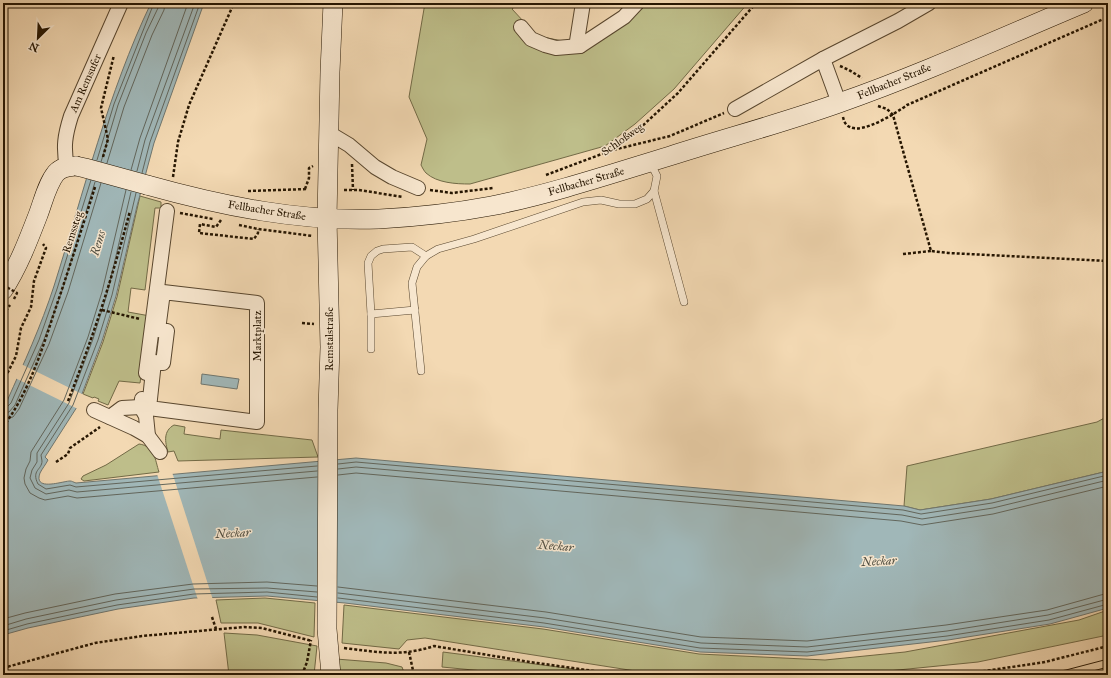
<svg xmlns="http://www.w3.org/2000/svg" width="1111" height="678" viewBox="0 0 1111 678" font-family="'IM FELL Great Primer',serif">
	<rect width="100%" height="100%" fill="#f3d9b3"/>
	<filter id="stains"><feTurbulence type="fractalNoise" baseFrequency=".005" numOctaves="4"/><feColorMatrix values="0 0 0 0 .2 0 0 0 0 .09 0 0 0 0 .02 0 0 0 .5 -.17"/></filter>
	<radialGradient id="worn" r=".72"><stop offset=".6" stop-color="#630" stop-opacity="0"/><stop offset="1" stop-color="#630" stop-opacity=".3"/></radialGradient>
	<g fill="#bebe8a" stroke="#726a46">
		<path d="M425,3H519L512,9L537,36L573,43L596,31L632,3H748L674,89L635,124L605,146L470,184C456,184 437,183 426,173C424,171 422,167 421,165L427,139L409,97Z"/>
		<path d="M140,196L161,202V208H155L145,290L131,288L128,312L150,316L140,383L119,381L108,405L98,401L99,399L94,397L93,398L83,394L103,342L117,297Z"/>
		<path d="M1108,416V471L991,499L920,510L904,506L907,466L1097,422Z"/>
		<path d="M174,425L185,427L184,434L220,439L221,430L312,440L318,457L178,461L174,451L168,452C165,442 163,431 174,425Z"/>
		<path d="M139,444C155,446 155,460 159,472L84,481L81,479L83,476L106,465Z"/>
		<path d="M265,598L315,603L314,637L258,623H221L216,600Z"/>
		<path d="M344,605L543,629L699,654L825,660L905,652L1079,620L1108,610V635L978,662L868,673L741,675H661L425,638L407,640L399,649L342,643Z"/>
		<path d="M224,633L257,635L317,646L314,675H261L260,673L246,675H229Z"/>
		<path d="M443,652L619,675H524L442,667Z"/>
		<path d="M336,659L386,663L402,667L405,675H339Z"/>
	</g>
	<g fill="#a0b7b8" stroke="#6f766f">
		<path d="M151,3H204L154,143L137,206L116,296L102,341L77,407L45,457L48,460C46,464 42,469 40,473C33,492 63,481 70,481C72,481 73,482 76,483L356,458L904,506L920,510L991,499L1108,471V608L1050,624L948,640L807,656L700,652L544,627L345,603L267,596L194,598L118,609L28,628L3,635V406L7,401C24,363 41,326 54,286C84,191 108,93 151,3Z"/>
		<path d="M202,374L239,379L237,389L201,384Z"/>
	</g>
	<g fill="#f3d9b3">
		<path d="M21,364L84,395L78,409L15,378Z"/>
		<path d="M172,472L213,600H198L157,474Z"/>
	</g>
	<g fill="none" stroke-linecap="round" stroke-linejoin="round">
		<g stroke="#62665c" stroke-width="1">
			<path d="M97,160L114,104L154,3"/>
			<path d="M101,162L118,105L146,33L158,8L159,3"/>
			<path d="M107,163L124,107L152,35L164,10L165,3"/>
			<path d="M131,170L140,138L188,3"/>
			<path d="M137,171L145,140L195,3"/>
			<path d="M142,173L150,142L200,3"/>
			<path d="M126,190L102,292L88,337L64,400L31,452L30,461L26,469L24,478L25,484L30,493L39,498L45,500L68,496L77,498L317,477"/>
			<path d="M131,192L107,294L93,339L69,403L37,453V462L32,470L30,478L35,488L46,494L69,490L77,492L317,471"/>
			<path d="M136,193L112,295L98,340L73,405L41,455C41,457 42,459 42,461C42,470 31,470 38,484L46,489L70,485L76,487L317,466"/>
			<path d="M3,408L7,407L11,403L39,340L57,289L91,180"/>
			<path d="M3,413L9,412L15,405L43,342L62,291L95,182"/>
			<path d="M3,419L13,417L19,409L49,344L68,292L101,183"/>
			<path d="M338,464L356,462L903,510L921,514L992,503L1108,475"/>
			<path d="M338,469L356,467L902,515L922,519L993,508L1108,480"/>
			<path d="M338,475L356,473L901,521L922,525L993,514L1108,486"/>
			<path d="M338,587L546,612L701,637L807,641L946,625L1047,610L1108,593"/>
			<path d="M338,593L545,618L701,643L807,647L947,631L1048,615L1108,599"/>
			<path d="M338,598L544,623L700,648L807,652L947,636L1049,620L1108,604"/>
			<path d="M3,619L25,613L115,594L193,584L267,582L317,586"/>
			<path d="M3,626L26,619L116,600L194,589L267,588L317,592"/>
			<path d="M3,631L27,624L117,605L194,594L267,592L317,597"/>
		</g>
		<g stroke="#58462e" stroke-width="8">
			<g id="lane">
				<path d="M654,191L684,302"/>
				<path d="M415,310L371,314L368,263L371,256L377,251L383,249L412,247L426,256"/>
				<path d="M371,349V314"/>
				<path d="M421,371L412,283L417,267L426,256L438,249L474,239L583,202L601,200L619,204H635L647,199L654,191L657,176L650,162"/>
				<path d="M72,674V675"/>
			</g>
		</g>
		<g stroke="#58462e" stroke-width="16">
			<g id="street">
				<path d="M521,27L531,39L545,45L556,48L580,46L624,17L637,3"/>
				<path d="M580,46L577,41L583,3"/>
				<path d="M823,59L839,103"/>
				<path d="M735,109L823,59L898,21L929,3"/>
				<path d="M329,133L349,145L375,167L392,177L418,188"/>
				<path d="M67,167C63,147 65,135 71,116L121,3"/>
				<path d="M163,292L257,303V422L149,408L154,362L163,363L167,331L158,330Z"/>
				<path d="M146,373L167,211"/>
				<path d="M142,399L141,407L146,416L148,436"/>
				<path d="M94,410L134,428L148,436L160,452"/>
				<path d="M110,417L122,408L141,407"/>
			</g>
		</g>
		<g stroke="#251501" stroke-width="20">
			<g id="secondary">
				<path d="M147,185C222,206 301,222 379,219C416,217 454,213 491,206C551,194 611,174 670,156C726,138 783,123 839,103C922,74 1003,37 1084,3"/>
				<path d="M3,290C18,267 28,241 38,215C43,202 47,184 56,173C62,167 67,167 76,166"/>
				<path d="M331,675L327,629L328,410L330,347L327,218L330,72L333,3"/>
			</g>
		</g>
		<g stroke="#251501" stroke-width="2.5" stroke-dasharray="3 2" stroke-linecap="butt">
			<path d="M840,66L849,70L862,78"/>
			<path d="M878,106L887,109L893,115L931,251L948,253L1108,261"/>
			<path d="M843,117C844,121 845,125 850,127C863,134 896,113 907,105L1108,17"/>
			<path d="M609,151L670,136L724,113"/>
			<path d="M103,157L108,139L101,108L114,55"/>
			<path d="M352,164L353,190"/>
			<path d="M546,175L607,152L639,129L678,93L756,3"/>
			<path d="M173,177L178,142L189,105L234,3"/>
			<path d="M305,189L309,178V168L313,166"/>
			<path d="M344,190H359L403,197"/>
			<path d="M430,190L452,193L493,188"/>
			<path d="M248,191L308,189"/>
			<path d="M180,213L213,219"/>
			<path d="M221,220L216,227L200,224L199,233L254,239L258,233V229"/>
			<path d="M239,225L258,229L313,236"/>
			<path d="M903,254L931,251"/>
			<path d="M102,310L140,319"/>
			<path d="M3,315L10,305"/>
			<path d="M302,323L314,324"/>
			<path d="M3,363L7,365"/>
			<path d="M3,382L16,356L21,328L31,307L34,281L46,248L43,244"/>
			<path d="M68,401C93,338 113,275 130,211"/>
			<path d="M3,427C29,392 42,350 55,310C69,269 82,228 95,187"/>
			<path d="M56,462L68,454L70,448L100,427"/>
			<path d="M212,617L216,629"/>
			<path d="M344,648C377,652 401,657 434,646L530,662L622,675"/>
			<path d="M409,652L414,675"/>
			<path d="M3,668L95,643L142,636L244,627L262,628L312,641"/>
			<path d="M302,675L307,662L311,640"/>
			<path d="M958,675L1045,662L1108,646"/>
		</g>
		<use href="#lane" stroke="#f7e6ce" stroke-width="7"/>
		<use href="#street" stroke="#f7e6ce" stroke-width="14"/>
		<use href="#secondary" stroke="#f7e6ce" stroke-width="19"/>
		<g stroke="#251501" stroke-width="1">
			<path d="M1037,675L1066,670L1108,659"/>
			<path d="M1078,675L1108,667"/>
		</g>
		<g stroke="#251501" stroke-width="20" stroke-linecap="butt">
			<path id="secondary-bridge" d="M76,166L85,168L147,185"/>
		</g>
		<path stroke="#251501" stroke-width="2.5" stroke-dasharray="3 2" stroke-linecap="butt" d="M3,285L17,293L14,299"/>
		<use href="#secondary-bridge" stroke="#f7e6ce" stroke-width="19"/>
	</g>
	<g text-anchor="middle" stroke-width="3" stroke-linejoin="round" paint-order="stroke">
		<g font-size="11" fill="#251501" stroke="#f7e6ce">
			<text transform="translate(894 81) rotate(-22)" y="4">Fellbacher Straße</text>
			<text transform="translate(85 83) rotate(-66)" y="4">Am Remsufer</text>
			<text transform="translate(622 139) rotate(-35)" y="4">Schloßweg</text>
			<text transform="translate(586 181) rotate(-16)" y="4">Fellbacher Straße</text>
			<text transform="translate(267 210) rotate(9)" y="4">Fellbacher Straße</text>
			<text transform="translate(72 232) rotate(-72)" y="4">Remssteg</text>
			<text transform="translate(257 336) rotate(-90)" y="4">Marktplatz</text>
			<text transform="translate(329 339) rotate(-90)" y="4">Remstalstraße</text>
		</g>
		<g font-size="12" font-style="italic" fill="#504e41" stroke="#f7e6ce">
			<text transform="translate(98 243) rotate(-73)" y="4">Rems</text>
			<text transform="translate(233 533) rotate(-3)" y="4">Neckar</text>
			<text transform="translate(556 546) rotate(5)" y="4">Neckar</text>
			<text transform="translate(879 561) rotate(-3)" y="4">Neckar</text>
		</g>
	</g>
	<rect width="1111" height="678" fill="none" stroke="#f3d9b3" stroke-width="16"/>
	<rect x="4" y="4" width="1103" height="670" fill="none" stroke="#251501" stroke-width="2"/>
	<rect x="8" y="8" width="1095" height="662" fill="none" stroke="#251501"/>
	<g transform="translate(38 38) rotate(204)" stroke="#f7e6ce" stroke-width="3" paint-order="stroke">
	<path d="M0-3L7 15L0 10L-7 15Z" fill="#251501"/>
	<text y="-6" font-size="11" font-weight="bold" text-anchor="middle" fill="#251501">N</text>
	</g>
	<rect width="100%" height="100%" filter="url(#stains)"/>
	<rect width="100%" height="100%" fill="url(#worn)"/>
</svg>
